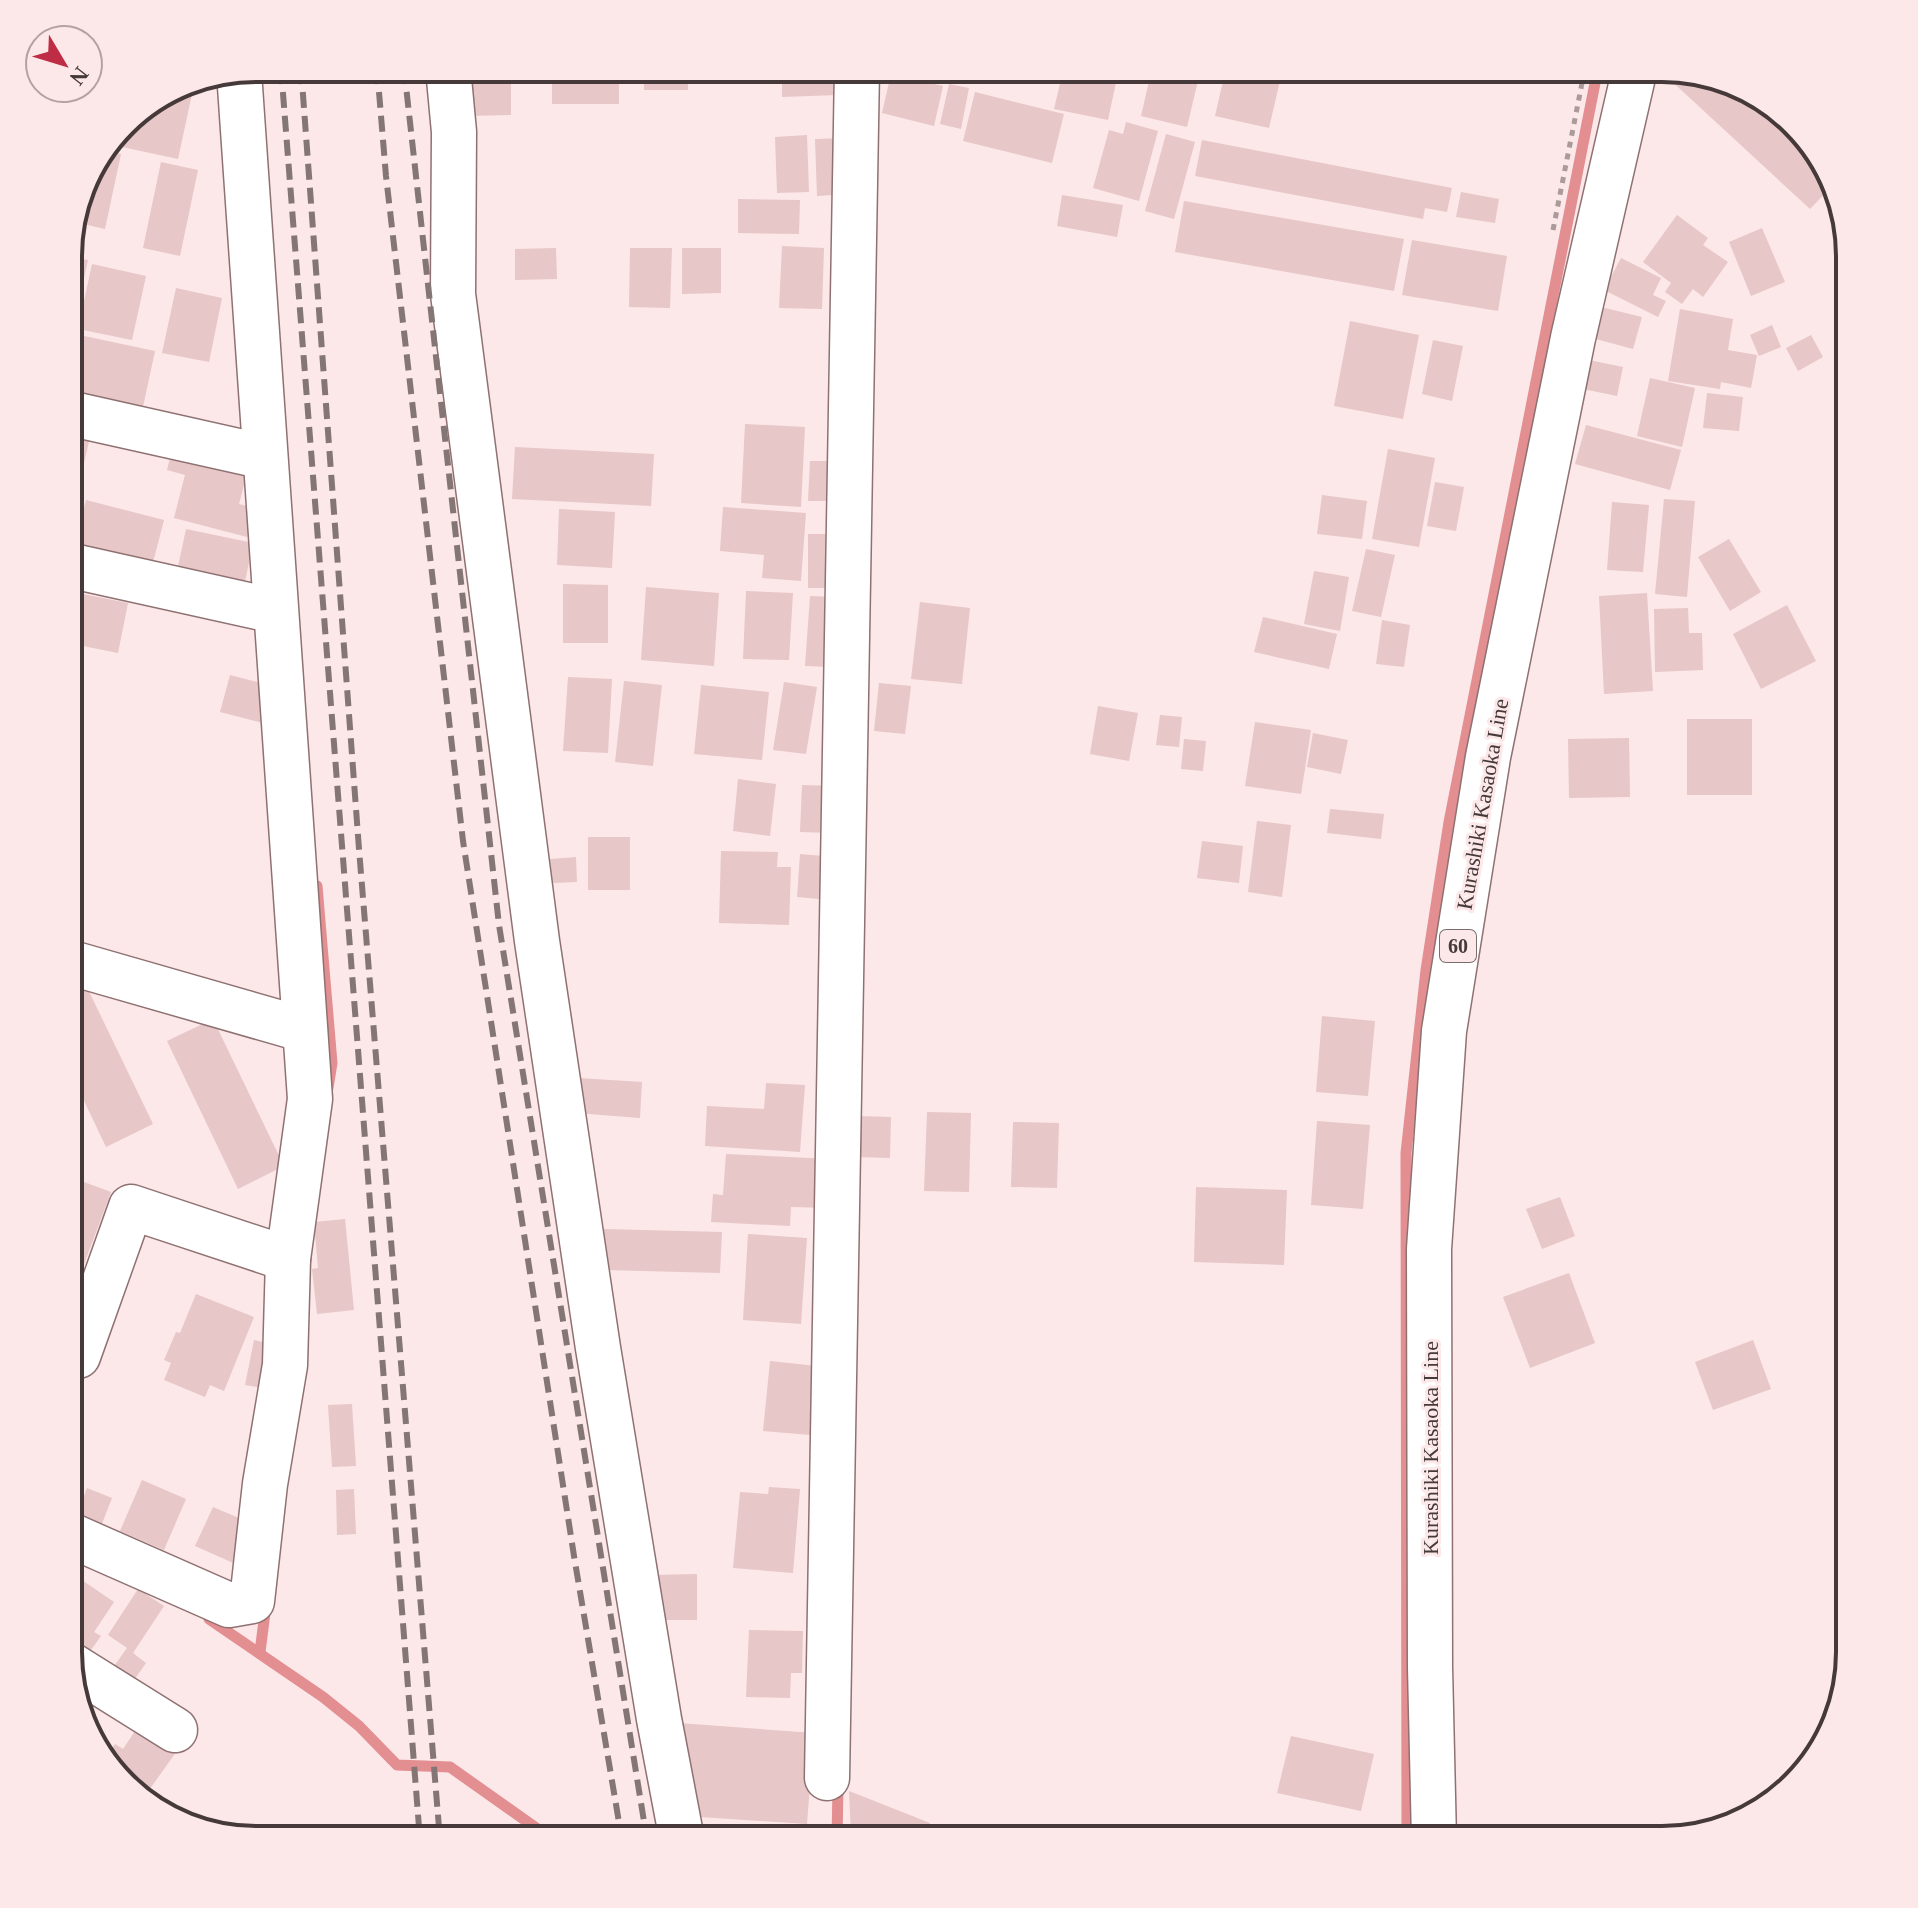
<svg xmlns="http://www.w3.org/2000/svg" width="1918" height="1908" viewBox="0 0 1918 1908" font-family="'Times New Roman',serif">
	<rect width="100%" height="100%" fill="#fce8e8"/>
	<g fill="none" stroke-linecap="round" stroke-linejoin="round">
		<g stroke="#e38e91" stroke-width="11">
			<path d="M317,886L332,1063L328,1088"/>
			<path d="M209,1619L323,1697L359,1726L397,1765L450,1767L553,1840"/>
			<path d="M260,1652L266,1605"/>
			<path d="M837,1840L838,1785"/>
			<path d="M1407,1840L1406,1153L1426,970L1449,822L1598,68"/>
		</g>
	</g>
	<g fill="#e7c7c7">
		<path d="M469,68H511V115L469,116Z"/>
		<rect x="552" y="68" width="67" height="36"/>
		<rect x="644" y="68" width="44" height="22"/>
		<path d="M782,68H838V95L782,97Z"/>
		<path d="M1074,68H1119L1108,120L1054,109L1062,75L1072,77Z"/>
		<path d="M1160,68H1201L1187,127L1141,116L1150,77L1158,79Z"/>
		<path d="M1226,68H1283L1269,128L1215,116Z"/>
		<path d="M1673,68L1745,87L1803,132L1835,183L1810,209L1666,76Z"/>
		<path d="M891,74L943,86L934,126L882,113Z"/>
		<path d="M195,80L178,159L122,147L132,115L185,82Z"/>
		<path d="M949,84L969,88L961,129L940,124Z"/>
		<path d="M975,92L1064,114L1052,163L963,141Z"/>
		<path d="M1126,122L1158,131L1139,201L1093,188L1109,130L1123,134Z"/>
		<path d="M125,124L120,150L107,147L121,129Z"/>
		<path d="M1166,134L1195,142L1174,219L1145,211Z"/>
		<path d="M807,135L809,192L777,193L775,137Z"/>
		<path d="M846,138L849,194L817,196L815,139Z"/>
		<path d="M1202,140L1452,188L1447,212L1425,208L1423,219L1195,176Z"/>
		<path d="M105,151L121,154L105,229L74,222L87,173Z"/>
		<path d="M161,162L198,170L180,256L143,248Z"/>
		<path d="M1461,192L1499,199L1495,223L1456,217Z"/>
		<path d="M1062,195L1123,205L1117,237L1057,226Z"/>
		<path d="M738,199L800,200L799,234L738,233Z"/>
		<path d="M1184,201L1404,239L1394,291L1175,252Z"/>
		<path d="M1677,215L1708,238L1703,245L1728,262L1703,297L1693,289L1682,304L1665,292L1671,283L1643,262Z"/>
		<path d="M1762,228L1785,282L1751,296L1729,242Z"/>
		<path d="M1412,240L1507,256L1498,311L1402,295Z"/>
		<path d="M782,246L824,248L822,309L779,308Z"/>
		<path d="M556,248L557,279L515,280V249Z"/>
		<path d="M630,248H672L670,308L629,307Z"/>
		<path d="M682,248H721V293L682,294Z"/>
		<path d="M68,256L88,260L76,314L68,312Z"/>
		<path d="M1621,258L1661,278L1653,295L1666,301L1658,317L1604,290Z"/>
		<path d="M92,264L146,276L132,340L78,329Z"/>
		<path d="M176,288L222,298L209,362L162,353Z"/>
		<path d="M1601,307L1642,317L1633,349L1592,338Z"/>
		<path d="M1680,309L1733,319L1728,350L1757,355L1751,388L1721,382L1720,389L1668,381Z"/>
		<path d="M1350,321L1419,335L1403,419L1334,406Z"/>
		<path d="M1772,325L1781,347L1759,356L1750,335Z"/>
		<path d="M1811,335L1823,357L1798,371L1786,348Z"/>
		<path d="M84,336L155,351L141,416L71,402Z"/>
		<path d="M1433,340L1463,346L1452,401L1422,394Z"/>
		<path d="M1589,360L1623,367L1617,396L1583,389Z"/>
		<path d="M1650,378L1695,388L1682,447L1637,436Z"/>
		<path d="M1707,393L1743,397L1739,431L1703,428Z"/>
		<path d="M745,424L805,427L801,507L741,503Z"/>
		<path d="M1586,425L1681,450L1670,490L1575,464Z"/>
		<path d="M68,428L91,433L77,493L68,491Z"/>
		<path d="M173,446L249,466L239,504L255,508L247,537L174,518L185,475L167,470Z"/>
		<path d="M515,447L654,454L651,506L512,499Z"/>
		<path d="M1388,449L1435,458L1419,547L1372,539Z"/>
		<path d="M810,461H828L827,501H808Z"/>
		<path d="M1435,482L1464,487L1456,531L1427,526Z"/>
		<path d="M1322,495L1367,501L1362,539L1317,534Z"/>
		<path d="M1664,499L1695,501L1687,597L1655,594Z"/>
		<path d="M86,500L164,520L150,574L72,553Z"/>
		<path d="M1612,502L1649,505L1643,572L1607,570Z"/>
		<path d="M723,507L806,513L801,581L762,578L764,555L720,551Z"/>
		<path d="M559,509L615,512L612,568L557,565Z"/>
		<path d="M186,529L253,543L243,591L176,576Z"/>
		<path d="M808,534H837L836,588H808Z"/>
		<path d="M1729,539L1761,592L1730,611L1698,557Z"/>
		<path d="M1366,549L1395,555L1381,617L1352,611Z"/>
		<path d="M1314,571L1349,577L1340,631L1304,624Z"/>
		<path d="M563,584L608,585V643H563Z"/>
		<path d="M646,587L719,593L714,666L641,660Z"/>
		<path d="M68,591L128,603L118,653L68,643Z"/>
		<path d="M746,591L793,593L789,660L743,659Z"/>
		<path d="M1647,593L1653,691L1604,694L1599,596Z"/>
		<path d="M810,596L835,597L830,667L805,666Z"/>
		<path d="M920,602L970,608L962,684L911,679Z"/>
		<path d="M1787,605L1816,661L1761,689L1733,634Z"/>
		<path d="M1688,608L1689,633H1702L1703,670L1655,672L1654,609Z"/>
		<path d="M1263,617L1337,634L1329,669L1254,652Z"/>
		<path d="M1382,620L1410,625L1404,667L1376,664Z"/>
		<path d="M230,675L265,684L267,724L220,712Z"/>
		<path d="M568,677L612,679L608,753L563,751Z"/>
		<path d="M624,681L662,685L653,766L615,762Z"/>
		<path d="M784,682L817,687L806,754L773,750Z"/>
		<path d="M879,683L911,686L905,734L874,731Z"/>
		<path d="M701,685L769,692L762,760L694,754Z"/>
		<path d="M1098,706L1138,713L1129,761L1090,754Z"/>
		<path d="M1160,715L1182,717L1179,747L1156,745Z"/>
		<rect x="1687" y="719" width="65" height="76"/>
		<path d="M1255,722L1311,730L1301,794L1245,786Z"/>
		<path d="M1313,733L1348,740L1341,774L1307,767Z"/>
		<path d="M1629,738L1630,797L1569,798L1568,739Z"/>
		<path d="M1184,739L1206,741L1203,771L1181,769Z"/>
		<path d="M738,779L776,784L770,836L733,831Z"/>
		<path d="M802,785L835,786L833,833L800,832Z"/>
		<path d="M1330,809L1384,814L1381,839L1327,833Z"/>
		<path d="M1257,821L1291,825L1282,897L1248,892Z"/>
		<rect x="588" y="837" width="42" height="53"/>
		<path d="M1202,841L1243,846L1239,883L1197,878Z"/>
		<path d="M721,851L778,852L777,867H791L789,925L719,923Z"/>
		<path d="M800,854L834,857L830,900L797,897Z"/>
		<path d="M576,857L577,882L552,883L550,859Z"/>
		<path d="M68,870L79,874L69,902H68Z"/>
		<path d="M82,977L153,1124L106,1147L68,1067V983Z"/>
		<path d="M1322,1016L1375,1021L1368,1096L1316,1092Z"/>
		<path d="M213,1019L284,1166L238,1189L167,1041Z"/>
		<path d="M579,1078L642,1082L640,1118L576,1113Z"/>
		<path d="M766,1083L805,1085L800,1152L705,1146L707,1106L764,1109Z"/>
		<path d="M927,1112L971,1113L969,1192L924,1191Z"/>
		<path d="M856,1116L891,1117L890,1158L855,1157Z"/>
		<path d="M1317,1121L1370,1125L1363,1209L1311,1205Z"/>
		<path d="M1013,1122L1059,1123L1057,1188L1011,1187Z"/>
		<path d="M726,1154L832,1159L829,1208L791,1207L790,1226L711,1222L713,1194L723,1195Z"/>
		<path d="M68,1176L111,1192L68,1307Z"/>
		<path d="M1196,1187L1287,1190L1284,1265L1194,1262Z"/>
		<path d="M1560,1197L1575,1236L1542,1249L1526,1209Z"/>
		<path d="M345,1219L354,1310L317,1314L312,1269L318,1268L314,1222Z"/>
		<path d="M604,1229L722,1232L720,1273L603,1270Z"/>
		<path d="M748,1234L807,1238L801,1324L743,1320Z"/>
		<path d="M1569,1273L1595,1343L1530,1368L1503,1297Z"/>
		<path d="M196,1294L254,1317L224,1391L210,1385L205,1397L164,1380L171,1363L164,1360L176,1332L180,1333Z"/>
		<path d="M254,1340L272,1344L263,1388L245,1385Z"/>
		<path d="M1753,1340L1771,1389L1713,1410L1695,1362Z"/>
		<path d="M770,1361L817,1366L810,1435L763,1431Z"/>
		<path d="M352,1404L356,1466L332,1467L328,1405Z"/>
		<path d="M142,1480L186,1499L164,1550L120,1531Z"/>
		<path d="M769,1487L800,1489L793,1573L733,1568L740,1492L768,1494Z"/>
		<path d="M87,1488L112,1498L98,1534L74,1524Z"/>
		<path d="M354,1489L356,1534L337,1535L336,1490Z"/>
		<path d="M213,1507L253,1524L240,1566L195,1546Z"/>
		<path d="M697,1574V1620H654V1575Z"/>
		<path d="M79,1578L114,1602L94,1632L101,1636L86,1657L68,1645V1593Z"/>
		<path d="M138,1589L164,1606L133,1653L146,1663L127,1690L107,1676L127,1648L108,1635Z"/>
		<path d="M749,1630L803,1631L802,1673H791L790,1698L746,1697Z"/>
		<path d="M77,1698L93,1708L83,1724L82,1723Z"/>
		<path d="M679,1723L814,1733L807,1824L700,1817Z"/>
		<path d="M139,1725L177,1751L144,1797L115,1776L105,1759L115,1744L123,1749Z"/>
		<path d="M1291,1736L1374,1754L1361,1811L1277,1793Z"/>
		<path d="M849,1791L930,1823L923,1840H862L851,1835Z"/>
	</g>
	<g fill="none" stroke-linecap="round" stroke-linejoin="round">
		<g stroke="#8f7172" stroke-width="47">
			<g id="minor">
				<path d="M448,68L454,132L453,294L537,941L598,1348L659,1719L682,1840"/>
				<path d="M68,413L265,457"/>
				<path d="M68,565L275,611"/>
				<path d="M68,962L305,1030"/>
				<path d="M78,1356L131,1207L288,1259"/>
				<path d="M68,1534L229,1605L252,1601L265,1484L285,1365L288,1259L310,1099L239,72"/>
				<path d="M71,1665L175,1730"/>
				<path d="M827,1778L857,68"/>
			</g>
		</g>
		<g stroke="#8f7172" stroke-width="47">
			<path id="major" d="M1434,1840L1430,1667L1429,1249L1444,1031L1488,757L1573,338L1635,68"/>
		</g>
		<path stroke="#ab9a9a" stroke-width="5" stroke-dasharray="6 6" stroke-linecap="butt" d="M1553,230L1585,68"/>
		<use href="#minor" stroke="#fff" stroke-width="44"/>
		<use href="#major" stroke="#fff" stroke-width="44"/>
		<g stroke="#857676" stroke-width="6" stroke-dasharray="16 8" stroke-linecap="butt">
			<path d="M281,68L420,1840"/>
			<path d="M301,68L359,849L440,1840"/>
			<path d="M377,68L386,176L463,841L574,1556L622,1840"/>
			<path d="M404,68L499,925L647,1840"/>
		</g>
	</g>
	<g text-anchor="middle" stroke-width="6" stroke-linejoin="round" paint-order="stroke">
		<rect fill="#fce8e8" stroke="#7d6e6e" stroke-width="2" x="1440" y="930" width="36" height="32" rx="6"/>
		<g font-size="20" font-weight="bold" fill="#463939">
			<text x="1458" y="953">60</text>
		</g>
		<g font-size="22" fill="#463939" stroke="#fce8e8">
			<text transform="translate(1482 804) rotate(-80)" y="8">Kurashiki Kasaoka Line</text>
			<text transform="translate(1430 1448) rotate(-90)" y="8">Kurashiki Kasaoka Line</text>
		</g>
	</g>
	<path d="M0 0H1918V1908H0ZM256 82H1662A174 174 0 0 1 1836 256V1652A174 174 0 0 1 1662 1826H256A174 174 0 0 1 82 1652V256A174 174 0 0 1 256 82Z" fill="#fce8e8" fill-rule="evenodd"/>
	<path fill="none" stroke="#463939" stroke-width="4" d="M256 82H1662A174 174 0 0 1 1836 256V1652A174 174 0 0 1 1662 1826H256A174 174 0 0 1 82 1652V256A174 174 0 0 1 256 82Z"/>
	<g transform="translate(64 64) rotate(128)"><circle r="38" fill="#fce8e8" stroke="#b3a2a2" stroke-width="2"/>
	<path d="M0-6L14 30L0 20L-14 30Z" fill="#be2d45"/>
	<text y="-12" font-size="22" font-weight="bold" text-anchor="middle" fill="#463939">N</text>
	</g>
</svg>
